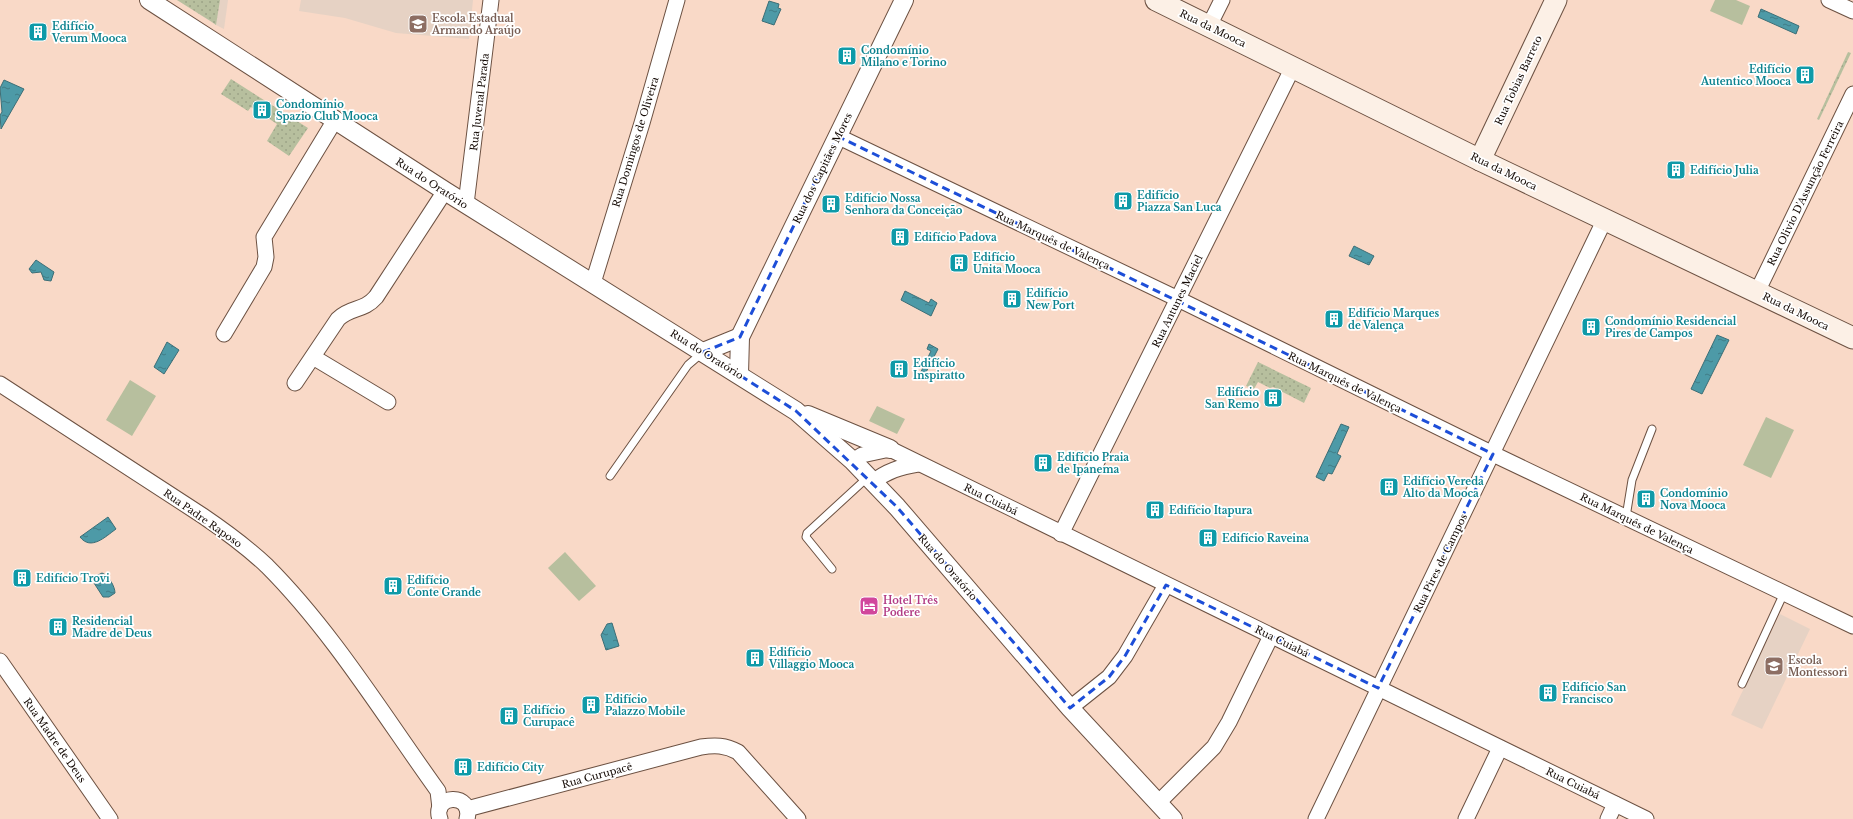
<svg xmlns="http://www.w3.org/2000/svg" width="1853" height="819" viewBox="0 0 1853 819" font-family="'Libre Baskerville',serif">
	<defs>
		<pattern id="park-dots" width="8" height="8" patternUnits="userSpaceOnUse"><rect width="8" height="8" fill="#b7bf9e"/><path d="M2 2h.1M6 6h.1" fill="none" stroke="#9ca386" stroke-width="1.8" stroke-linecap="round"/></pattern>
		<pattern id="water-ripples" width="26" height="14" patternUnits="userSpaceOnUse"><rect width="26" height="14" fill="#4d9aa7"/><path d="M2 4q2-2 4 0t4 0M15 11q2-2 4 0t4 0" fill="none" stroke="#3f7c86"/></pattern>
	</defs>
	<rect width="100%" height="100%" fill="#f9d9c7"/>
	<g fill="#e6d2c4">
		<path d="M177,0H228L224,29L216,25Z"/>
		<path d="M301,0H473L469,39L396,33L345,18L299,11Z"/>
		<path d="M1780,614L1810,629L1762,729L1731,715Z"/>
	</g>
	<g fill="#b7bf9e">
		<path d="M1715,0H1736L1750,6L1742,25L1710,11Z"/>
		<path d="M130,380L156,396L132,436L106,420Z"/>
		<path d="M877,406L905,419L897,434L869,421Z"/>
		<path d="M1766,417L1794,430L1771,478L1743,465Z"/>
		<path d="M565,552L596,586L579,601L548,568Z"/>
	</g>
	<g fill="url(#park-dots)">
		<path d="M177,0H220L216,25L212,22Z"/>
		<path d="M1848,52L1851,53L1819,120L1817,119Z"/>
		<path d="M231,79L308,128L289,156L267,141L277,124L265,116L268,110L259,104L255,110L251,107L248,111L221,94Z"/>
		<path d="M1258,362L1311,388L1304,403L1273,387L1270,388L1258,382L1254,389L1246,386Z"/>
	</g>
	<g fill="url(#water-ripples)" stroke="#3c6e76">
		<path d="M769,1L779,4L778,8L781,9L774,25L762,21Z"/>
		<path d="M1761,9L1799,26L1796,34L1758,17Z"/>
		<path d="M4,80L24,89L1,129L0,115L2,112L0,88Z"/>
		<path d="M1354,246L1374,256L1369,265L1349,256Z"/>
		<path d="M36,260L54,272L51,281L44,280L41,272L32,273L29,269Z"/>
		<path d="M905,291L929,303L931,299L937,303L931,316L901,300Z"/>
		<path d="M1717,335L1729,340L1702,394L1691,389Z"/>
		<path d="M167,342L179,350L164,374L154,367Z"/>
		<path d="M929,344L938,349L922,380L918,378L931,351L927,349Z"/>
		<path d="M1341,424L1349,427L1337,454L1341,456L1332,474L1328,473L1324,481L1316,477Z"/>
		<path d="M108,517L116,529C105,537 91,551 80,537Z"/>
		<path d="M102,573C108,575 115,586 115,593L109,597H103L94,583L96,576Z"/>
		<path d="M612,623L619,646L606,650L601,635L607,624Z"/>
	</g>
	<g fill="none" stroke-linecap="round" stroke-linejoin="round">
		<g stroke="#6c5142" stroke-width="9">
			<g id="service">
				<path d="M610,476L688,365L702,353"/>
				<path d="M1626,517L1632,480L1652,429"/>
				<path d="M832,569L806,537L807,533L868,477"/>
				<path d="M1742,684L1784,593"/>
			</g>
		</g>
		<g stroke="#6c5142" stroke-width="17">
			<g id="minor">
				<path d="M1829,0L1853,11"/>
				<path d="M1209,26L1222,0"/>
				<path d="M837,136L1178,299L1493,454L1853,626"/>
				<path d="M466,204L491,0"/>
				<path d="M593,283L642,123L677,0"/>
				<path d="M1757,292L1853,94"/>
				<path d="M224,334L264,267L266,257L264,237L335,120"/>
				<path d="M313,357L388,402"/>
				<path d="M295,383L338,319C351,306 363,312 376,297L445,191"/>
				<path d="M0,384L203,516C225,531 247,547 267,566C332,631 384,716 438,791L440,808"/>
				<path d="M853,461L862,455L890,449L1646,819"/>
				<path d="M873,482C887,471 900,467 918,464"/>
				<path d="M1061,534L1293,67"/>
				<path d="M0,661L110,819"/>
				<path d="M1070,708L1109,677L1125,656L1166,585"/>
				<path d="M1158,803L1214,747L1229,722L1271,636"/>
				<path d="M467,809L701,747C715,745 725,745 738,752L798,819"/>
				<path d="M440,819C431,794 474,792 467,819"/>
				<path d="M1316,819L1605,219"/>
				<path d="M1466,819L1500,748"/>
				<path d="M1608,819L1615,804"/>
			</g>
		</g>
		<g stroke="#6c5142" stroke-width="20">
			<g id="tertiary">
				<path d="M149,0L445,191L796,411L853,461L897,507L1070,708L1173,819"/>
				<path d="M703,352L740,337"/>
				<path d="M739,374L740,337L904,0"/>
				<path d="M808,415L890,449"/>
			</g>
		</g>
		<g stroke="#6c5142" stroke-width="23">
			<g id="secondary">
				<path d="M1156,0L1480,160L1853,338"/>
				<path d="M1480,160L1556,0"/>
			</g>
		</g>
		<use href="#service" stroke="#fff" stroke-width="7"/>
		<use href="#minor" stroke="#fff" stroke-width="15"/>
		<use href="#tertiary" stroke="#fff" stroke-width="18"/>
		<use href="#secondary" stroke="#fcf0e6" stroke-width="21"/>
	</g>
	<path fill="none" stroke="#1d4ed8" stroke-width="3" stroke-dasharray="8 5" stroke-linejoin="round" d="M837,136L1493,454L1378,688L1166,585L1125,656L1109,677L1070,708L897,507L796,411L703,352L740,337Z"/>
	<defs>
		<g id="school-square" transform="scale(1)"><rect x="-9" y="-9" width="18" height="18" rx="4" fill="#8d6e63" stroke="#fff"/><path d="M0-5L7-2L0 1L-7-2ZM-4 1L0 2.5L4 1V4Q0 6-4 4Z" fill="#fff"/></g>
		<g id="building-square" transform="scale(1)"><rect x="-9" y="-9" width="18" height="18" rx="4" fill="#0f9aa8" stroke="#fff"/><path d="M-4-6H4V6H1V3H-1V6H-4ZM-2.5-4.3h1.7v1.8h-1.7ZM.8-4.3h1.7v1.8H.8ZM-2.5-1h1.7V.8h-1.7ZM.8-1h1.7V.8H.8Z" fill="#fff"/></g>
		<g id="hotel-square" transform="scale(1)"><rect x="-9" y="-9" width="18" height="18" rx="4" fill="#d1479c" stroke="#fff"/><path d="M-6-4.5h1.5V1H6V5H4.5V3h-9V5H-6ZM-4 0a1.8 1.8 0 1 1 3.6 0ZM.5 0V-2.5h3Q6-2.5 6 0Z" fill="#fff"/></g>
	</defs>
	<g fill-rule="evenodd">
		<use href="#school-square" x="418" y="24"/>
		<use href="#building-square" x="38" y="32"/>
		<use href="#building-square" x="847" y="56"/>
		<use href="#building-square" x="1805" y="75"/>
		<use href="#building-square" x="262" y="110"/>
		<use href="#building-square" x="1676" y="170"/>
		<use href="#building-square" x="1123" y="201"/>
		<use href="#building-square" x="831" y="204"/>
		<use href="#building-square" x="900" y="237"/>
		<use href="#building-square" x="959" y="263"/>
		<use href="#building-square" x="1012" y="299"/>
		<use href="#building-square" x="1334" y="319"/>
		<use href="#building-square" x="1591" y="327"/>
		<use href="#building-square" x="899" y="369"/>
		<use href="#building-square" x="1273" y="398"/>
		<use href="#building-square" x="1043" y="463"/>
		<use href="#building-square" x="1389" y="487"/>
		<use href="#building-square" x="1646" y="499"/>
		<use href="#building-square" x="1155" y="510"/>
		<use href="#building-square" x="1208" y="538"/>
		<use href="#building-square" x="22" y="578"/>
		<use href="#building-square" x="393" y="586"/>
		<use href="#hotel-square" x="869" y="606"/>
		<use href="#building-square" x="58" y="627"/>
		<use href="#building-square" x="755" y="658"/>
		<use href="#school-square" x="1774" y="666"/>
		<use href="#building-square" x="1548" y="693"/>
		<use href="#building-square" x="591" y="705"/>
		<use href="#building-square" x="509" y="716"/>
		<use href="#building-square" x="463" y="767"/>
	</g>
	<g text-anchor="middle" stroke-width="3.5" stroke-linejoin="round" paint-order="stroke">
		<g font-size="10" font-weight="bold" fill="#785e54" stroke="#fff" text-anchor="start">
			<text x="432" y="22">Escola Estadual<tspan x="432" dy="12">Armando Araújo</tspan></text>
			<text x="1788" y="664">Escola<tspan x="1788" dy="12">Montessori</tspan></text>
		</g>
		<g font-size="10" font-weight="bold" fill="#0d838f" stroke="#fff" text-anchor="start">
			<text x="52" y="30">Edifício<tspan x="52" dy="12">Verum Mooca</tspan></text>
			<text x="861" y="54">Condomínio<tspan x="861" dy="12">Milano e Torino</tspan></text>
			<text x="1791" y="73" text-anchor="end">Edifício<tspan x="1791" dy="12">Autentico Mooca</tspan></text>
			<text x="276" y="108">Condomínio<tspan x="276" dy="12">Spazio Club Mooca</tspan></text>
			<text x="1690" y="174">Edifício Julia</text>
			<text x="1137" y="199">Edifício<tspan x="1137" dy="12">Piazza San Luca</tspan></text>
			<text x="845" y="202">Edifício Nossa<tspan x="845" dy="12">Senhora da Conceição</tspan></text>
			<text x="914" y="241">Edifício Padova</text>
			<text x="973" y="261">Edifício<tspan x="973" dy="12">Unita Mooca</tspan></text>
			<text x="1026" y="297">Edifício<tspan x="1026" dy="12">New Port</tspan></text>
			<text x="1348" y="317">Edifício Marques<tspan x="1348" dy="12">de Valença</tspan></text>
			<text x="1605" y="325">Condomínio Residencial<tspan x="1605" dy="12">Pires de Campos</tspan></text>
			<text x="913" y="367">Edifício<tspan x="913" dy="12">Inspiratto</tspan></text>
			<text x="1259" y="396" text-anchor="end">Edifício<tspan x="1259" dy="12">San Remo</tspan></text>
			<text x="1057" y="461">Edifício Praia<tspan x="1057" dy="12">de Ipanema</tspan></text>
			<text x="1403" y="485">Edifício Vereda<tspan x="1403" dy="12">Alto da Mooca</tspan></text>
			<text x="1660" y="497">Condomínio<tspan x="1660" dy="12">Nova Mooca</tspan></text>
			<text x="1169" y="514">Edifício Itapura</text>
			<text x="1222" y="542">Edifício Raveina</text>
			<text x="36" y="582">Edifício Trovi</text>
			<text x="407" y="584">Edifício<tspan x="407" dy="12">Conte Grande</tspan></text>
			<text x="72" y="625">Residencial<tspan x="72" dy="12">Madre de Deus</tspan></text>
			<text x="769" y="656">Edifício<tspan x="769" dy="12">Villaggio Mooca</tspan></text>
			<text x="1562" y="691">Edifício San<tspan x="1562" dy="12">Francisco</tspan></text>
			<text x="605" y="703">Edifício<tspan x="605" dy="12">Palazzo Mobile</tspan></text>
			<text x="523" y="714">Edifício<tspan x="523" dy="12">Curupacê</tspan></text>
			<text x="477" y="771">Edifício City</text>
		</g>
		<g font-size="10" fill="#130904" stroke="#fff">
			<text transform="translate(1213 28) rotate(26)" y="4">Rua da Mooca</text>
			<text transform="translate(1518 80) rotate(-65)" y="4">Rua Tobias Barreto</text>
			<text transform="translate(479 102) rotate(-83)" y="4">Rua Juvenal Parada</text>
			<text transform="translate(635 142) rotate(-73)" y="4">Rua Domingos de Oliveira</text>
			<text transform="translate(822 168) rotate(-64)" y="4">Rua dos Capitães Mores</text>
			<text transform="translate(1504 171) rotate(26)" y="4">Rua da Mooca</text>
			<text transform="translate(432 183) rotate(33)" y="4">Rua do Oratório</text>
			<text transform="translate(1805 193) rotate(-64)" y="4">Rua Olivio D'Assunção Ferreira</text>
			<text transform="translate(1053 240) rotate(25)" y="4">Rua Marquês de Valença</text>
			<text transform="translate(1177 301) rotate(-64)" y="4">Rua Antunes Maciel</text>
			<text transform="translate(1796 311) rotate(26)" y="4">Rua da Mooca</text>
			<text transform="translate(707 354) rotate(32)" y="4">Rua do Oratório</text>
			<text transform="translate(1345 382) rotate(26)" y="4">Rua Marquês de Valença</text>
			<text transform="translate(991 499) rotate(26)" y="4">Rua Cuiabá</text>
			<text transform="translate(203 518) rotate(35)" y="4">Rua Padre Raposo</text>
			<text transform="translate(1637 523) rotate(26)" y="4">Rua Marquês de Valença</text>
			<text transform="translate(1440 563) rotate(-64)" y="4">Rua Pires de Campos</text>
			<text transform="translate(948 567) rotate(49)" y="4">Rua do Oratório</text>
			<text transform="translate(1282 641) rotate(26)" y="4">Rua Cuiabá</text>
			<text transform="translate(55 740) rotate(55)" y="4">Rua Madre de Deus</text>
			<text transform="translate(597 775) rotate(-15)" y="4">Rua Curupacê</text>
			<text transform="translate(1573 783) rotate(26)" y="4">Rua Cuiabá</text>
		</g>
		<g font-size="10" font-weight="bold" fill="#b23c85" stroke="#fff" text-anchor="start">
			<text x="883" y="604">Hotel Três<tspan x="883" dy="12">Podere</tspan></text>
		</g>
	</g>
</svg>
